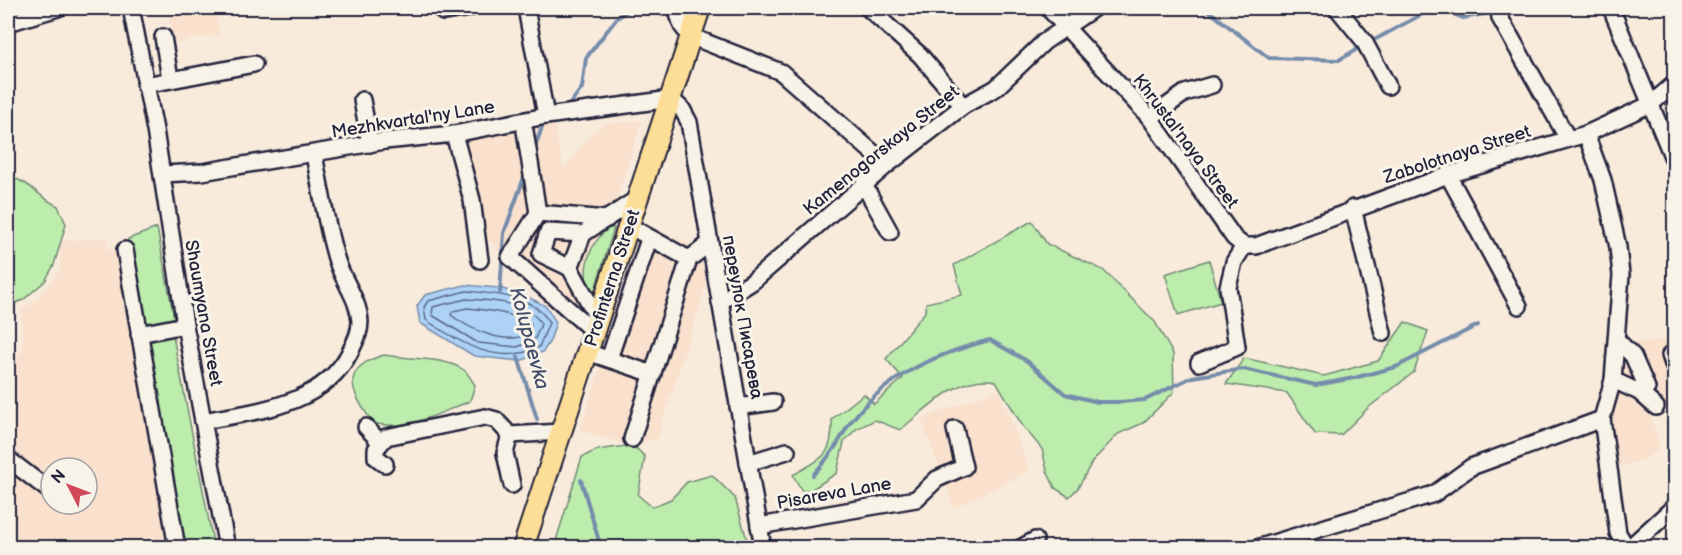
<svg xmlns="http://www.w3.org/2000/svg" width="1682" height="555" viewBox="0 0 1682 555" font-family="'Balsamiq Sans',sans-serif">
	<rect width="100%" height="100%" fill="#f8ebdc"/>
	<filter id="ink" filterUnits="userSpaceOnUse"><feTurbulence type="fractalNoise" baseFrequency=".0167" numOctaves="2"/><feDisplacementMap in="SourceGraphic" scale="12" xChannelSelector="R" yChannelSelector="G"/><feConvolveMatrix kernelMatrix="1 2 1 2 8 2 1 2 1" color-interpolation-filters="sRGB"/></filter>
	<g filter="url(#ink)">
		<g fill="#f9e1ce" fill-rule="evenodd">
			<path d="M167,8H214L220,34L174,43Z"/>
			<path d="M642,120L577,321L481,234L461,141L554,124L564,169L589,136L604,124Z"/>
			<path d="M646,225L698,248L707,283L657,439L626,445L580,430Z"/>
			<path d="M106,238L109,250L121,248L178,547H8V366L23,349L21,309L36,300L60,270V241ZM51,468H87V504H51Z"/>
			<path d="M1674,339V402L1660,409L1621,379V353L1631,343Z"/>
			<path d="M1622,388L1634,391L1650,413L1660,448L1646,459L1616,468L1607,417L1612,392Z"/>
			<path d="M999,389L1030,471L954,508L921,419Z"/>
		</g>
		<g fill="#bdedac" stroke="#708874" stroke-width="1.5">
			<path d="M10,177C31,182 38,197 58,206L66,224L54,265L45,281L23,300L8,306V178Z"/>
			<path d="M1032,221L1047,244L1103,270L1155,322L1173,354L1174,392L1143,423L1118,434L1092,462L1078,488L1069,497L1055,488L1047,471L1042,449L1022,425L996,381C958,374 928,408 900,430L875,420L856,429L844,442L837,473L811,490L802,491L793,475C823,457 833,457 832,419L864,394L874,404L903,378L886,359L925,312L926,303L962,295L954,265Z"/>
			<path d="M157,228L174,318L145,327L128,239Z"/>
			<path d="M609,228H614L593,296C578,274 589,243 609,228Z"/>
			<path d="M1209,260L1221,302L1178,315L1165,274Z"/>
			<path d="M1405,322L1428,331L1414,372L1368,408L1341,435L1315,434L1287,393L1226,384L1244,358L1324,376L1378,361Z"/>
			<path d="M173,336L214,547H181L144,343Z"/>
			<path d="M384,355C408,360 443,356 464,370C468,373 472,381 475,385L470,401C440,413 405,432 373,423C351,392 338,368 384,355Z"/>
			<path d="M626,446L637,449L645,457L638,495L652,507L671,499L687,482L712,475L735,498L749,547H554L582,457L597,450Z"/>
		</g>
		<path fill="#add2f6" stroke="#758cab" stroke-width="1.5" d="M465,285L499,288L526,296L546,306L556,322L550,341L543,352L520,361L474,356L420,323L417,306L425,295Z"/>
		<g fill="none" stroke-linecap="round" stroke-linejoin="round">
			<g stroke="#5a6886" stroke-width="1.5">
				<path d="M466,291C494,294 536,295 549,323L539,347C498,367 460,343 426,320L424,307L428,301Z"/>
				<path d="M466,299C488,300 530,302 541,324L534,341L517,347L478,343L432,315L433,307Z"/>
				<path d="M467,308C489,310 510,313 531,323L530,331C511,349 469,329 451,315L453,311Z"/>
			</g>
			<g stroke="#758cab" stroke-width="4">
				<path d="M1205,8L1269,58L1339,60L1362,46"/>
				<path d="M1509,12L1533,8"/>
				<path d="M1376,39L1428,11L1448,12L1463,18L1495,12"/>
				<path d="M569,105L582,88L586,58L617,18L631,8"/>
				<path d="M534,150L542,127"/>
				<path d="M500,292L504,233L526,172"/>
				<path d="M518,357L537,419"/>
				<path d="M813,475C820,467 827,459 833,450C841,440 845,428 853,419C888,375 936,354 990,340L1027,361L1065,394L1098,402H1119L1145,400L1192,377L1243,369L1316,385L1354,378L1396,367L1478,325"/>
				<path d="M581,480L601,548"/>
			</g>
			<g stroke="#22223b" stroke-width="20">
				<g id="minor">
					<path d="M131,8L155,130L185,325L227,548"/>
					<path d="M526,8L546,116"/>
					<path d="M676,8L682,26L690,36L781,72L887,165"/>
					<path d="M868,8L920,55L963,106"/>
					<path d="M1048,8L1150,118L1234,238L1244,246"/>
					<path d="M1337,8L1364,41L1388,86"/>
					<path d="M1499,8L1500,18L1568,139"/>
					<path d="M1611,8L1674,161"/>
					<path d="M443,12L469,8"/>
					<path d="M8,23L58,8"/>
					<path d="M163,37L170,78"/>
					<path d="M145,85L254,64"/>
					<path d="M362,100L370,144"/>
					<path d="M1150,118L1185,93L1212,85"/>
					<path d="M525,131L538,213L510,257L594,332"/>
					<path d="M454,134L472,200L480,260"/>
					<path d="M1586,134L1603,180L1618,247L1621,275L1613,380L1602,419L1618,533L1627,548"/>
					<path d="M162,174L202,172L385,141L454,134L546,116L671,99L682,109L689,122L763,548"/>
					<path d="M1448,175L1519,306"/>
					<path d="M864,185L890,232"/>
					<path d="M1353,208L1383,333"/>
					<path d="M538,213L607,219"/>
					<path d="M629,226L689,259L710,243"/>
					<path d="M1244,246H1256L1448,175L1586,134L1651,104L1674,84"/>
					<path d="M125,250L177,548"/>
					<path d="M570,268L541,254L548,232L583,234"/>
					<path d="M720,302L752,282L887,165L963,106L996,88L1044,42L1094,8"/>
					<path d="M598,319L570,268L583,234L638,198"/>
					<path d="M139,334L185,325"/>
					<path d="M1617,340L1633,356L1647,388"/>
					<path d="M587,352L653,374"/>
					<path d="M1670,355L1674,367"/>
					<path d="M609,359L649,239"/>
					<path d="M1199,363L1237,347L1228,287L1234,262L1244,246"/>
					<path d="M1613,380L1639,392L1656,407"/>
					<path d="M738,407L773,402"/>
					<path d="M203,421C256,411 323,406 350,352C355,342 360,333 360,322C359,299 342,280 336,258C326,225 321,189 314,155"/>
					<path d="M366,427L380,442"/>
					<path d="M510,435L505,453L512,485"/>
					<path d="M632,439L689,259"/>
					<path d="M8,459L51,492"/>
					<path d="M748,463L787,451"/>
					<path d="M385,464L376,457V449L386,437L485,417L496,420L510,435L561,432"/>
					<path d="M66,504L70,507"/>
					<path d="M759,526L916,499L937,479L964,467L955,429"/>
					<path d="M1020,548L1035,540"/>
					<path d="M1257,548L1434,494L1471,467L1602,419"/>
					<path d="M1629,548L1674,507"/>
				</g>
			</g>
			<g stroke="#22223b" stroke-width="24">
				<path id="major" d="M523,548L700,8"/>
			</g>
			<use href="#minor" stroke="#f7f3e8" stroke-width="15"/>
			<use href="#major" stroke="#fdde96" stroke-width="20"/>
		</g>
	</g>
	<g text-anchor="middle" stroke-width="6" stroke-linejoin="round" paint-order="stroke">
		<g font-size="18" fill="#22223b" stroke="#f7f3e8">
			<text transform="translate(413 119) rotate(-9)" y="6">Mezhkvartal'ny Lane</text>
			<text transform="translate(1186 141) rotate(53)" y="6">Khrustal'naya Street</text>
			<text transform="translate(881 150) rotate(-39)" y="6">Kamenogorskaya Street</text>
			<text transform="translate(1457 154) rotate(-18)" y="6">Zabolotnaya Street</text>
			<text transform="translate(612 278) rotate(-72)" y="6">Profinterna Street</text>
			<text transform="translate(204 313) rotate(80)" y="6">Shaumyana Street</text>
			<text transform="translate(743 317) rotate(80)" y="6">переулок Писарева</text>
			<text transform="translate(834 493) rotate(-10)" y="6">Pisareva Lane</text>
		</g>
		<g font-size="20" font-style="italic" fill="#454e6a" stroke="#f7f3e8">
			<text transform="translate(530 338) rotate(75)" y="7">Kolupaevka</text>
		</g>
	</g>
	<rect width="1682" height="555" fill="none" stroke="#f7f3e8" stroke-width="30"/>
	<rect x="15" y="15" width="1652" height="525" fill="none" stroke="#22223b" stroke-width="2" filter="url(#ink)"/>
	<g transform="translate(69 486) rotate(312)"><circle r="28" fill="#f7f3e8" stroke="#a29fa3" stroke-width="1.5"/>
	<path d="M0-4.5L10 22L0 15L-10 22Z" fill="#d1495b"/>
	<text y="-9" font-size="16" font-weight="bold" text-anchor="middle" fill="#22223b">N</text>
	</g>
</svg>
